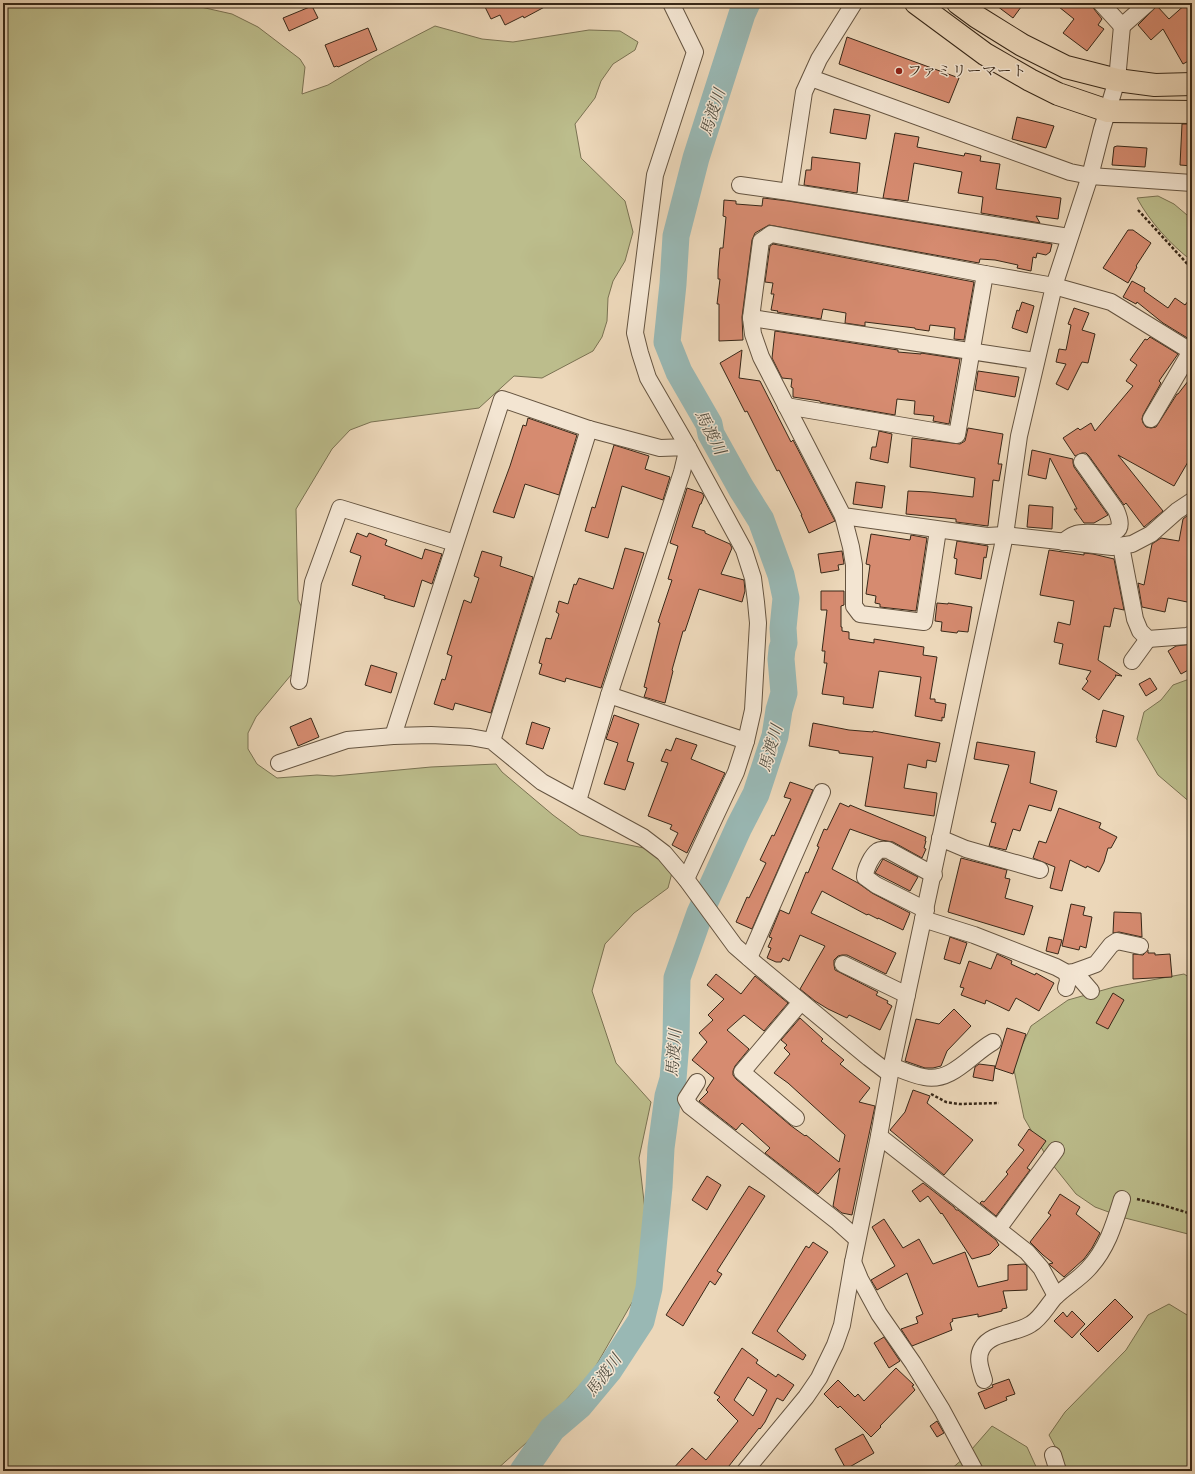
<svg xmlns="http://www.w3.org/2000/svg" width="1195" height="1474" viewBox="0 0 1195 1474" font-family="'IM FELL French Canon','Noto Serif JP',serif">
	<rect width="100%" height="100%" fill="#ecd7b9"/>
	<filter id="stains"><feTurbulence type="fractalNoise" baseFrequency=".005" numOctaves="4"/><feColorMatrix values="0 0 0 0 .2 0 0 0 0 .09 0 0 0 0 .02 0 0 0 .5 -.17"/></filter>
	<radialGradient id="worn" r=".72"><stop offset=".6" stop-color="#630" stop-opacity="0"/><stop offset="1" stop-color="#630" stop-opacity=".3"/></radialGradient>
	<g fill="#bcbd8c" stroke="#7a7252">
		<path d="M3,3H183L232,14L258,27L300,59L305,67L302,94L328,85L375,57L435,26L482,39L513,42L589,30L620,31L638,42L635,50L613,64L601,81L595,98L575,124L581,158L625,201L633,232L625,261L613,281L608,298L607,321L602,337L593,351L542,378L514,376L479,408L371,422L350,430L332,449L296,509L298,600L313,629L296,669L256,717L248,733V749L257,764L277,778L317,775L334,776L431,767L496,764L502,772L553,815L580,835L649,849L674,865L668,888L634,913L605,944L592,991L616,1063L651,1102L639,1158L645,1210L642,1285L593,1371L526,1443L495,1471H3Z"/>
		<path d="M1158,196L1174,204L1187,215L1192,216V261C1170,244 1150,222 1137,198Z"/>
		<path d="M1192,678V804L1158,775L1137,739L1144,712L1161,700L1173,685Z"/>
		<path d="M1184,974L1192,979V1235L1125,1218L1095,1207L1076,1194L1048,1159L1024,1118L1013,1065L1031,1026L1068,1000L1114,987Z"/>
		<path d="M1169,1304L1192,1318V1471H1068L1049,1435L1065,1412L1126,1350L1148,1315Z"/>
		<path d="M992,1426L1027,1447L1038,1471H949L965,1457Z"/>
	</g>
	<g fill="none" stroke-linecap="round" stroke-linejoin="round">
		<path stroke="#99b8b4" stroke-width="27" d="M523,1471L552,1429L579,1406L609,1370L641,1321L649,1288L659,1187L661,1148L668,1096L673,1079L676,1042L677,978L700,913L739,827L756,794L775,736L779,710L784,693L781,659L782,649L784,643L783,628L786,598L781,575L761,520L741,488L711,434L709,424L679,372L667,342L673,284L676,236L696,158L742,14L747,3"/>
	</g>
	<g fill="#d68b70" stroke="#382818" fill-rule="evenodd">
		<path d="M483,3H552L524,18L523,16L505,25L500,15L491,19Z"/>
		<path d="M993,3H1024L1013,18Z"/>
		<path d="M1054,3H1092L1094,9L1102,19L1098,25L1104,29L1087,51L1063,33L1074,19Z"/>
		<path d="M1187,3H1192V59L1183,64L1163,29L1151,40L1138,25L1157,6L1169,19Z"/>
		<path d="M312,6L318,18L289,31L283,18Z"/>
		<path d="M368,28L377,50L338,67L337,66L334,67L325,45Z"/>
		<path d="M847,37L959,78L949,103L839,64Z"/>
		<path d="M834,109L870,115L866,139L830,133Z"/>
		<path d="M1017,117L1054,126L1046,148L1012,139Z"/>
		<path d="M1182,124H1192V166L1180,165Z"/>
		<path d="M895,133L919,137L917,147L964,156L965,153L981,156L980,161L1000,164L996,189L1061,198L1058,219L1036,216L1040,223L981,213L983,197L958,193L962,172L914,163L908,201L883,198Z"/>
		<path d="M1117,146L1147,148L1145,167L1112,165L1114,147Z"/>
		<path d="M812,157L860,163L857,193L804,185L806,170H811Z"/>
		<path d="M763,198L788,201L1052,244L1050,252L1046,255L1037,253L1036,258L1033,257L1031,271L1017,268L1018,265L995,260L980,259L979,263L769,225L755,233L752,240L742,317L743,340L719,341V304H717L720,279H718V270L720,248H723L726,217L723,216L724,200L736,201V204L762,206Z"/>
		<path d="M1128,230H1133L1151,243L1136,266L1137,267L1128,283L1103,268Z"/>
		<path d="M773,244L974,282L964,340L954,339L955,328L930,325L929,331L915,329V328L865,322V326L845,323L846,313L823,309L821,319L777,312L778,311L771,310L774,294H771L773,283L765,282L770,246Z"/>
		<path d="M1132,281L1145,288L1144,291L1168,308L1175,298L1185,305L1192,296V334L1189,339L1163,323L1137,302L1136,304L1123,297Z"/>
		<path d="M1022,302L1034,306L1027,333L1012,328L1017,310L1019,311Z"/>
		<path d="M1074,308L1089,313L1082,330L1095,334L1088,363L1082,362L1068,390L1056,384L1066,364L1056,362L1059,349L1066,350L1071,325L1068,324Z"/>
		<path d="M775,331L898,350V352L921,354V353L960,359L949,424L933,421L934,416L914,414L915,401L897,399L895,415L820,402V401L793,397V388L791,387L792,379L782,378L772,358Z"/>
		<path d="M1150,337L1178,354L1159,381L1161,383L1143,415L1142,419L1143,423L1146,427L1151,428L1156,427L1177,394H1178L1192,376V455L1174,486L1118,455L1163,511L1144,527L1126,503L1124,505L1089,456L1086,453H1082L1075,456L1063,438L1078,428L1080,430L1091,423L1095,431L1133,386L1126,381L1137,365L1130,360L1145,339L1147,340Z"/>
		<path d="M742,350L739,378L760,381L791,442L793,440L834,519L835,521L809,533L801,515H802L779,470L777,471L747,411L745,412L720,363Z"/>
		<path d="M978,371L1019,377L1015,397L975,390Z"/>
		<path d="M528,418L577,435L559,495L525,484L514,518L493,512L510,466L523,425L526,426Z"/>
		<path d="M968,428L1003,434L998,464H1002L999,481L993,480L988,526L956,522V519L906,514L908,491L930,492L973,497L975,478L910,467L912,438L960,444L965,441Z"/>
		<path d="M879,431L892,434L888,463L870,459L872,447H876Z"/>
		<path d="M614,445L649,456L645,469L670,477L663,500L622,486L608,538L585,531L592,507L595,508Z"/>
		<path d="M1032,450L1073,459V463L1074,467L1108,515L1094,523H1084L1074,509H1077L1050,458L1046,479L1028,475Z"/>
		<path d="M856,482L885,486L882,508L853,504Z"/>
		<path d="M687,488L702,493L704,496L701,504H700L692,527L705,531V533L730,544L732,548L721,574L744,580L745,591L742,602L699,589L685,631H683L672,670L673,671L665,703L644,697L647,688L644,687L660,623L658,622L672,580L668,579L678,546L670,543Z"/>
		<path d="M1029,505L1053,507L1052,529L1027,527Z"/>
		<path d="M1192,512V603L1168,598L1165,612L1142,607L1138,583L1144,585L1152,544L1161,538L1179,541L1183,519Z"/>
		<path d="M357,533L367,537L369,533L387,540L385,545L422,559L425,549L442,554L432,584L422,580L414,607L384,598L385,596L352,585L361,556L350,552Z"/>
		<path d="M871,534L910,540L911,535L927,538L916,611L880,607V604L875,603L876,596L866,594L870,565L866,564Z"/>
		<path d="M957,541L988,546L986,558L984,557L981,579L955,574L957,559L954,558Z"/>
		<path d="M625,548L644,553L601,688L566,678L565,682L539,674L542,664L539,663L546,638L551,639L559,614L556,612L559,601L568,604L574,584L576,585L579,578L613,589Z"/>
		<path d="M1049,550L1084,555V553L1093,554L1114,559L1124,610L1114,608L1110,627L1104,626L1098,660L1122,676L1115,675L1116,676L1099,700L1082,689L1088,681L1086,679L1091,671L1059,664L1063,644L1054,642L1058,622L1070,625L1074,601L1040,595Z"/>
		<path d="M482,551L502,557L500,566L533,577L491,713L455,703L453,710L434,704L442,679L445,680L452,656L447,654L464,600L471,603L479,578L474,576Z"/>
		<path d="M842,551L844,564L838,565L839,570L821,573L818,554Z"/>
		<path d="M821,591H844V605L841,606V627H842V631L849,632V639L874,643V639L924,647L923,655L937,657L930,699H935V702L946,704L944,718L942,717V721L915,716L921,677L879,671L873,708L843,704L844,697L822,694L827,663H824L825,651H822L827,610H821Z"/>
		<path d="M937,603L948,604V603L972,607L968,632L958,631L957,633L941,631L942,622L935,621Z"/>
		<path d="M1192,644V668L1181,674L1168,651L1176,646Z"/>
		<path d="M371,665L397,673L391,693L365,685Z"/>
		<path d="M1150,678L1157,689L1146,696L1139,684Z"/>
		<path d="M1103,710L1124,716L1116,747L1096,742L1097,739L1096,738Z"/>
		<path d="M614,715L639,724L627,761L634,763L625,790L604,784L618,743L606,739Z"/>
		<path d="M311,718L319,737L298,746L290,727Z"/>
		<path d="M532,722L550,728L543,749L526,744Z"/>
		<path d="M813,723L849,730L873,732V731L940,743L936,762L927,760L926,768L908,764L904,788L937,793L934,816L865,806L873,757L839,753V751L809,746Z"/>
		<path d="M676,738L697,745L691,759L725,773L687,853L672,845L678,833L670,829L672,825L648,816L668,763L661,761L666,749L671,751Z"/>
		<path d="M977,742L1035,752L1030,783L1057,791L1051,811L1029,805L1020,831L1013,829L1006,850L989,846L996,823L991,822L1009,765L974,759Z"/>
		<path d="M790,782L813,790L752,929L736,922L747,897L749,898L766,863L760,860L772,835L774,836L791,799L784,797Z"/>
		<path d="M840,803L849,807L850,805L926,837L925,841H926L924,848L926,849L922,858L893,842L881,840L850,829L832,869L858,883L872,893L910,913L903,930L878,918V919L868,914L867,915L822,891L811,913L896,953L886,974L847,955H842L838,956L834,960V965L835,970L839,972L878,992L876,995L888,1001L887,1003L892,1006L880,1030L849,1015L847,1018L828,1009L815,1001L800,989L825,946L800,935L789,961L783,958L781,962H776L767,958L771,948L768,947L772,938L769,937L780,910L789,914L806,872L808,873L819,847L817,846L824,829L827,830Z"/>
		<path d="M1059,808L1101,823L1099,828L1117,837L1111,848H1108L1104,862L1099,872L1087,866L1086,868L1070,860L1062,891L1050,888L1055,867L1033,858L1039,841L1046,843Z"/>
		<path d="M961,858L1007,870L1005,878L1010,879L1005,898L1033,906L1024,935L948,912Z"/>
		<path d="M883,859L918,877L910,891L875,873Z"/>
		<path d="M1071,904L1085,907L1083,915L1092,917L1086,948L1080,946L1079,950L1062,946Z"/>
		<path d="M1114,912L1141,913L1142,937L1119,932L1113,933Z"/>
		<path d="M950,937L967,943L960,964L944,959Z"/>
		<path d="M1049,937L1062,940L1058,954L1046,951Z"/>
		<path d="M1148,950V953H1155V955L1170,954L1172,977L1133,979V954L1143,955Z"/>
		<path d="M997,954L1012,961L1011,964L1035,975L1036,973L1054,983L1039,1011L1016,998L1009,1011L986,1000L985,1004L961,995L964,988L960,987L969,961L991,969Z"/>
		<path d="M716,974L741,994L755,976L788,1003L764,1031L744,1015L727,1030L749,1049L735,1066L733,1071V1075L736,1079L790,1125L805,1136L806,1135L839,1162L845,1135L788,1083L774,1073L790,1054L784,1048L787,1045L781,1040L800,1018L823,1039L821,1041L844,1060L840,1064L870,1088L859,1102L875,1106L852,1215L842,1213L833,1206L840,1168L818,1194L765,1153L770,1148L742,1123L736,1130L699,1101L708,1092L706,1090L714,1078L692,1060L707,1042L699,1033L713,1020L708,1015L724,999L707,985Z"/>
		<path d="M1113,993L1124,1000L1108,1029L1096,1023Z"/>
		<path d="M954,1009L971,1026L947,1051L941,1066L933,1068H925L905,1061L916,1019L939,1024Z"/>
		<path d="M1007,1028L1026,1034L1013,1074L995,1068Z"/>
		<path d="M979,1064L995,1066L993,1081L973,1077L975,1067Z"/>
		<path d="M913,1090L930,1096L927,1103L973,1140L944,1175L890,1130L905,1112Z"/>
		<path d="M1029,1129L1046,1141L1027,1168L1030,1170L996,1216L980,1203L982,1201L984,1202L1008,1174L1006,1172L1024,1150L1018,1145Z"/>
		<path d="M707,1176L721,1185L707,1210L692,1200Z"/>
		<path d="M923,1183L954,1207L956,1210H958L996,1240L999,1245L990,1254L972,1259L942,1213L941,1214L928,1196L920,1202L912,1191Z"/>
		<path d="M749,1186L765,1196L717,1271L722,1274L715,1285L710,1281L683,1326L666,1315Z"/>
		<path d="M1060,1194L1080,1207L1076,1214L1100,1233L1092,1248L1084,1259L1064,1277L1051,1266L1049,1264L1053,1263L1043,1255L1030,1242L1051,1215L1048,1213Z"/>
		<path d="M884,1219L903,1248L919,1239L933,1264L965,1252L978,1287L1008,1280V1265L1025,1264L1027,1266V1290L1003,1291L1007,1308L1002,1309V1311L978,1317V1314L952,1319L953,1321L950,1323L952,1330L912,1346L901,1329L918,1323L916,1317L923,1314L907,1273L877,1290L871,1280L895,1266L872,1227Z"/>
		<path d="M813,1242L828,1252L777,1331L806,1355L803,1360L752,1333L806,1246L809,1248Z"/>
		<path d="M1115,1299L1133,1317L1098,1352L1080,1334Z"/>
		<path d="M1072,1311L1085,1324L1072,1338L1054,1321L1063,1312L1067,1317Z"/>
		<path d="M884,1337L900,1361L889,1368L874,1343Z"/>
		<path d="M742,1348L758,1360L756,1363L776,1377L778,1374L794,1385L783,1401L777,1398L765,1422L760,1429L759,1428L725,1471H671L692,1448L706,1460L738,1421L717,1400L720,1397L714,1393ZM748,1377L767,1390L753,1416L734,1400Z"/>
		<path d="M896,1368L914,1385L912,1386L915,1390L880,1426L881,1427L871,1437L840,1406L838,1408L824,1394L838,1380L855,1397L858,1394L864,1401Z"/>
		<path d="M1009,1379L1015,1394L1006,1397L1007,1400L985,1409L978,1393L993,1387L992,1385Z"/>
		<path d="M937,1421L944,1433L937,1437L930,1426Z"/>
		<path d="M863,1434L874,1453L846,1469L835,1449Z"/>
	</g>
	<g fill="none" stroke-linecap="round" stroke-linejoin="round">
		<g stroke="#655440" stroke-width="18">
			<g id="street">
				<path d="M671,3L695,52L655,175L635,333L640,353L648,378L688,447L744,550L753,578L756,602L758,623L753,710L746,741L736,772L686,879"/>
				<path d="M1101,3L1122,26L1148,3"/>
				<path d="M811,78L1070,172L1090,176L1192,183"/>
				<path d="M740,185L789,192L1069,237"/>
				<path d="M789,192L804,92L819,59L854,3"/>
				<path d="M751,318L1036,361"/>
				<path d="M1192,352L1111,302L1054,286L985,274L771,234L761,241L751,318L753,334L761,357L843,516L987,536L1005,535L1112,547L1132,544L1151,534L1177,511L1192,501"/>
				<path d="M786,406L957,435L985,274"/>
				<path d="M1151,419L1191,351"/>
				<path d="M843,516L851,547L854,565V606L860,614L924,622L938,530"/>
				<path d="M1063,542C1067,539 1071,535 1076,534C1092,528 1132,546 1116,510L1082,462"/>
				<path d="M1121,546L1135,619L1140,631L1148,639L1187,636L1192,634"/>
				<path d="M1132,661L1148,639"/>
				<path d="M299,681L313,582L340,508L455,543"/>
				<path d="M609,695L746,741"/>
				<path d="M393,736L502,399L589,429L660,448L688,447L682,472L609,695L578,801"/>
				<path d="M492,741L589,429"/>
				<path d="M279,763L347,740L393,736L431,735L470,737L492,741L542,782L643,837L664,853L686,879L735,946L758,966L869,1058L890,1074"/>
				<path d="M940,838L966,849L1040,870"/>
				<path d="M926,910L876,885L865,877C865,869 872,855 878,851C881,849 884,850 888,850L934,875"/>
				<path d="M923,919L974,935L1056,967L1067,973L1074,972L1088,967L1096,964L1111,945L1117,941L1140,946"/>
				<path d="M749,958L822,792"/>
				<path d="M843,964L907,995"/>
				<path d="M1066,988L1068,981L1067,973L1078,976L1091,991"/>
				<path d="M892,1066C902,1070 913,1075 924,1077C952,1083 971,1054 993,1042"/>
				<path d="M697,1082L686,1099L690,1106L838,1222L857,1239"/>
				<path d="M796,1118L742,1072L801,1002"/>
				<path d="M879,1136L1027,1252L1041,1268L1056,1296"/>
				<path d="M998,1229L1056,1150"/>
				<path d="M853,1262L860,1279L879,1314L913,1363L942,1410L975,1471"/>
				<path d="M984,1380C981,1370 976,1358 982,1348C991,1332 1016,1334 1031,1324C1041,1318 1047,1306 1055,1297C1065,1287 1078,1280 1088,1269C1107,1249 1114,1225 1122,1199"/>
				<path d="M1053,1455L1058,1471"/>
				<path d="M745,1471L806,1397L819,1378L835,1345L842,1325L853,1262L879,1136L890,1074L1005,535L1019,436L1054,286L1090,176L1102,129L1117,80L1122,26"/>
			</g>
		</g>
		<g stroke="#382818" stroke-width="24">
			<g id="primary">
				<path d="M916,3L985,54L1030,80L1058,94L1108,111L1192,112"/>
				<path d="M958,3L977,17L1022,45L1066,67L1117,80L1155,85L1192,84"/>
			</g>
		</g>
		<g stroke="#382818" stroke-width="2.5" stroke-dasharray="3 2" stroke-linecap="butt">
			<path d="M1138,210L1192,269"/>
			<path d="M931,1094L946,1102L959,1104L999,1103"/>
			<path d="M1137,1199L1162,1205L1192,1214"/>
		</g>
		<use href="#street" stroke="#f3e5d2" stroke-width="16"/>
		<use href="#primary" stroke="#ecd7b9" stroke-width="22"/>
	</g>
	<circle fill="#8f2418" stroke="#f3e5d2" stroke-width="1.5" cx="899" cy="71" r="4"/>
	<g text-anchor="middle" stroke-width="3" stroke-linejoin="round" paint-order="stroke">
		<g font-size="15" fill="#382818" stroke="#f3e5d2" text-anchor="start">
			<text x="907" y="76">ファミリーマート</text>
		</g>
		<g font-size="16" font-style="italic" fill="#504c3f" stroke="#f3e5d2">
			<text transform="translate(712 112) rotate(-72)" y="6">馬渡川</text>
			<text transform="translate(711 432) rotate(63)" y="6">馬渡川</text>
			<text transform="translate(770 748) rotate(-74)" y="6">馬渡川</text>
			<text transform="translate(673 1053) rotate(-86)" y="6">馬渡川</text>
			<text transform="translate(603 1375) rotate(-53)" y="6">馬渡川</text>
		</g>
	</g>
	<rect width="1195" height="1474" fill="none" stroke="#ecd7b9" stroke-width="16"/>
	<rect x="4" y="4" width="1187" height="1466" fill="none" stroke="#382818" stroke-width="2"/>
	<rect x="8" y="8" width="1179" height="1458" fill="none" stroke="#382818"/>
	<rect width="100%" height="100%" filter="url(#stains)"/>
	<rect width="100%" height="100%" fill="url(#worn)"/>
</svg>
